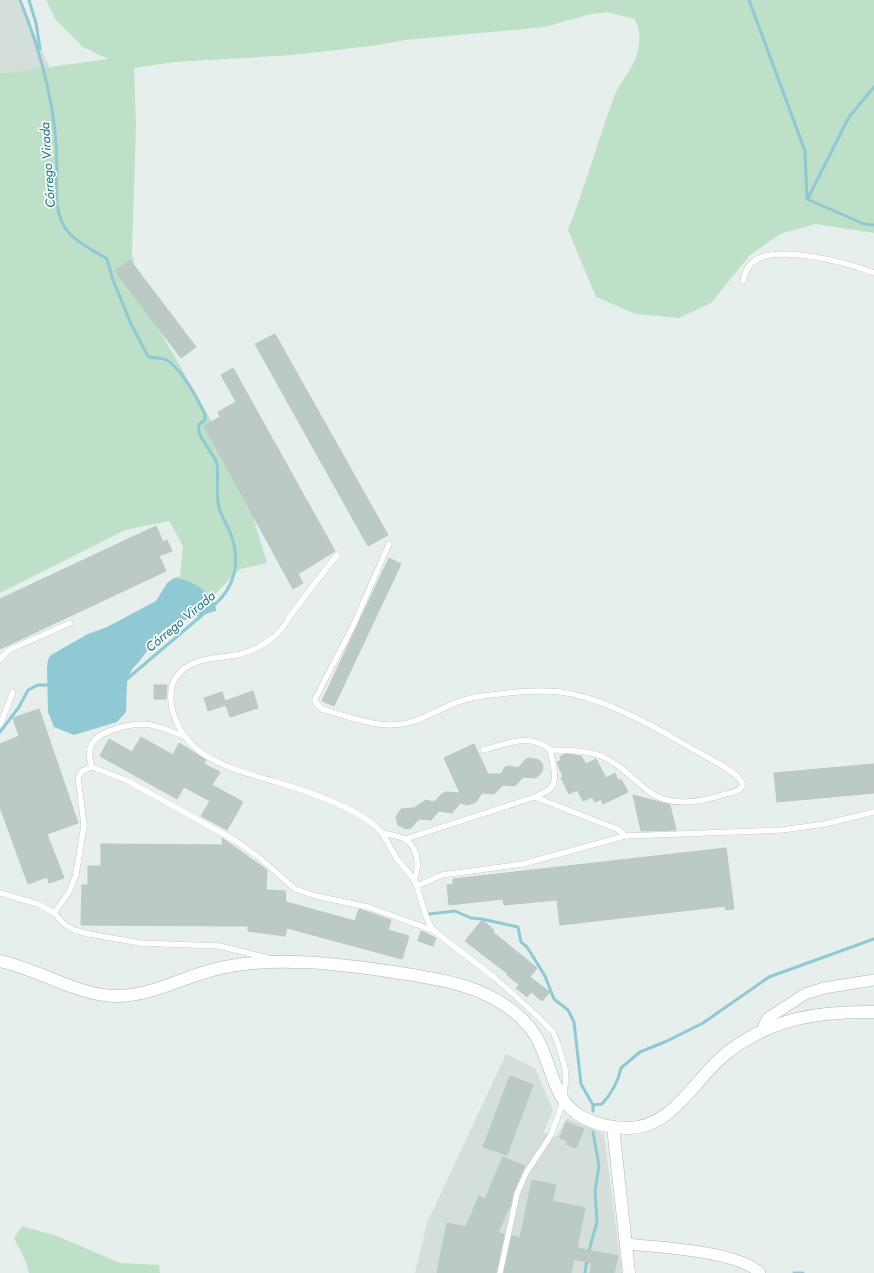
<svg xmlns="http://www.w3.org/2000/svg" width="874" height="1273" viewBox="0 0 874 1273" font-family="Jost,sans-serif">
	<rect width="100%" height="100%" fill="#e6efeb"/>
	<g fill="#d4dfda">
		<path d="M0,0H18L57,82L0,112Z"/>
		<path d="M506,1054L535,1068L553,1110L544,1132L556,1137L567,1118L604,1134L622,1273H415L427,1223Z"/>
	</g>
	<g fill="#bfe0c8">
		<path d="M46,0H874V233L815,224L780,234L750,255L711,303L679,318L636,314L596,297L568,230C585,187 598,141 614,97C619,82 633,70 637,54C641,41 640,31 635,19L606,12L587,15L545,27L405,40L378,45L293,55L175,62L134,68L136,123L132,253L139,294L213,424L242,480L267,563L240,569L212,597C204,589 186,577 174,578L180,576L183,546L169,521L125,530L0,593V74L108,59L83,47L55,19Z"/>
		<path d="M22,1226L57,1236L120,1263L159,1265L160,1273H29L26,1262L14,1238Z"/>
	</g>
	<path fill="#8ec9d4" d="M174,578C188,577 218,595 216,611L174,623L162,631L138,663L132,669L127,682L126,712L117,722L74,735L54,727L48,712L47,667L48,659L51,655L88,634L107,627L156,601L167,583Z"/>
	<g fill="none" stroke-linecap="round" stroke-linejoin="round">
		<g stroke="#8ec9d4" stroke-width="3">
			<path d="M20,0C42,54 57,110 57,169C56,189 54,217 69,233C78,243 96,252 107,259L113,280L131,324L148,356C154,360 160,356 166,360C180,367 199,400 205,415V420C203,422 199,423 199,426C195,435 215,454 217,464C219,478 215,492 219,507C221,517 228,525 231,535C241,562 235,588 213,606"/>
			<path d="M29,0L36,23L40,49"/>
			<path d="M749,0L805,151L807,199"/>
			<path d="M808,198L849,117L874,87"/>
			<path d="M807,199L864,224L874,225"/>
			<path d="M127,679L207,611"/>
			<path d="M0,732L19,707L28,690L38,685H52"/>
			<path d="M429,914L455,911L471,918L482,919L518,927L521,942L527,947L545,976L554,999L568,1010L574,1022L581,1084L593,1105V1111"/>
			<path d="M593,1105L602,1104C612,1093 618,1083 621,1068L640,1052L667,1041L703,1023L769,977L874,939"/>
			<path d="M588,1254L597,1222L595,1191L599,1166L593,1132"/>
			<path d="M585,1273L587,1259"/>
			<path d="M794,1273H803"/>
		</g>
	</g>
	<g fill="#bbcac4" stroke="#b8c9c2">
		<path d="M130,260L196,347L181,358L115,271Z"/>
		<path d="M275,334L388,535L368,546L255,344Z"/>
		<path d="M233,368L335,551L298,574L303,583L293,589L204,426L220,417L218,412L236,402L221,375Z"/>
		<path d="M156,526L163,542L167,540L172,551L159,556L166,571L0,649V599Z"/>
		<path d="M389,558L401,564L334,706L322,701Z"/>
		<path d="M154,685H167L166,699H154Z"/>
		<path d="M253,691L258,708L230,717L226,705L208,711L204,698L222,692L225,701Z"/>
		<path d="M39,709L78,823L47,834L64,878L49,883L47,877L28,884L0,807V744L19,736L13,718Z"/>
		<path d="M141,737L173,755L179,743L206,760L204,764L220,772L212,785L243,802L227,830L201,816L210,801L184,787L177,799L100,756L109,739L132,752Z"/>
		<path d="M474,744L488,774H501L505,767L509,766L518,768L526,759L530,758L539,760L543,765L542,772L536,778L523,777L515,786L503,785L494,794L482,793L476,802L468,805L460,803L452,813L439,811L431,820L419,819L411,828L406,829L398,825L396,817L401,809L414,808L426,800L434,802L442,794L446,792L460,793L444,758Z"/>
		<path d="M565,754L581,756L586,764L596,759L606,778L615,773L618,781L621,779L628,792L603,804L601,799L595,802L592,797L583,801L577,790L569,794L561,778L563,777L557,762L561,760L560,757Z"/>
		<path d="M874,764V793L777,802L774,773Z"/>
		<path d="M633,795L670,805L676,830L641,831Z"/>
		<path d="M222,838L267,870L266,890L285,891L286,902L355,921L359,909L391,920L388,930L409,936L402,959L287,928L285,936L248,931V926L81,925L82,885H88V866H101V844L223,845Z"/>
		<path d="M726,848L734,909L726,910L725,906L560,925L557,900L504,905L503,899L449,905L447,885L453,884V879Z"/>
		<path d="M482,920L494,930L493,932L537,968L530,977L550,992L542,1001L531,992L527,997L516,988L519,985L507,975L508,974L465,941Z"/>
		<path d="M421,931L436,938L433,946L418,941Z"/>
		<path d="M510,1076L533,1085L507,1155L483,1147Z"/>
		<path d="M566,1122L584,1129L576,1148L566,1144L568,1141L560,1138Z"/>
		<path d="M503,1157L525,1166L513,1192L511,1203L498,1233L504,1234L496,1273H437L447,1223L466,1227L479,1196L485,1199Z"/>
		<path d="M532,1180L556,1185L552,1201L585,1208L577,1248L618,1256L614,1273H590L592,1263L574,1259L571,1273H504L512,1236L520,1238Z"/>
	</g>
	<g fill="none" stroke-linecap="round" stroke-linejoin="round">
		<g stroke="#a8b8b2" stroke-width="6">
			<g id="lane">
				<path d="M743,281C745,274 747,266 753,262C776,243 848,263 874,273"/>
				<path d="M389,544L353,626L315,699V702L322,709C349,717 383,731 411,722C429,717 446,705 464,700C476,696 488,695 500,694C520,691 541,690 561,692C601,697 654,726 689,747C702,755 737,771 743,784C741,792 729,793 722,795C701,802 670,807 651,793C634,781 621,764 601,756C584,750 567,750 550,750"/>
				<path d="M337,555C322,574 308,592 294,611C286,621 282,632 271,639C262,646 251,651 241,654C219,659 191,656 176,677C170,686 170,698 172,709C185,760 233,769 276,782C307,791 349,805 374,825C386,834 389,848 398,860C404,868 413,875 416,884C422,900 423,915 433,930L495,978L534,1013L553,1032L558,1044L565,1068L566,1078L563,1102L551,1135L526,1173L517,1194L500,1273"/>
				<path d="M0,659L9,650L70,623"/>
				<path d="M0,725L13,692"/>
				<path d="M92,767C90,761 88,752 91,746C96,731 130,724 144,724C158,725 172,732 186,737"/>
				<path d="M535,797L619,830L625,836"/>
				<path d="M383,833C390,835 399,836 405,839C418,847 420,867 414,879"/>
				<path d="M405,839L535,797C540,794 546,792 550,789C559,781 552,760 550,750C531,732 506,744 483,750"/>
				<path d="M417,886L442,875L523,864L625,836L782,830L825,824L874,812"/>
				<path d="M0,893L38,904L54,913L64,924L74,930L89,934L140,943L219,946L268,958"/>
				<path d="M54,913L69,892L76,875L84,825L78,778L82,771L92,767L128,781L236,841L261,859L295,889L316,896L368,907L432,930"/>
			</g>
		</g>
		<g stroke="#a8b8b2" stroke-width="12">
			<g id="street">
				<path d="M761,1032L768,1018L805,994L824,988L874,980"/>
				<path d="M626,1244C658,1247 738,1251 760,1273"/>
			</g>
		</g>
		<g stroke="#a4bbb3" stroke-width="13">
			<g id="secondary">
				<path d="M0,961C38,969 77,995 114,996C153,997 187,974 225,967C279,956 339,964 394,972C418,976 443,979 467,987C492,995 521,1012 535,1035C553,1063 551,1102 584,1118C598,1125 612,1128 628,1128C675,1127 694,1078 728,1052C772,1018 820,1011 874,1012"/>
				<path d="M613,1127L629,1273"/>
			</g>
		</g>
		<use href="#lane" stroke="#fff" stroke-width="5.5"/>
		<use href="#street" stroke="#fff" stroke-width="11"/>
		<use href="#secondary" stroke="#fff" stroke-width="12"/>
	</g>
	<g text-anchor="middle" stroke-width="3.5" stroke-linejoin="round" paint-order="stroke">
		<g font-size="13" font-style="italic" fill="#1c6f80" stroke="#f7fbf9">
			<text transform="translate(47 165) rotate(-94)" y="5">Córrego Virada</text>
			<text transform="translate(180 621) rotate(-40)" y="5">Córrego Virada</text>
		</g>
	</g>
</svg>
